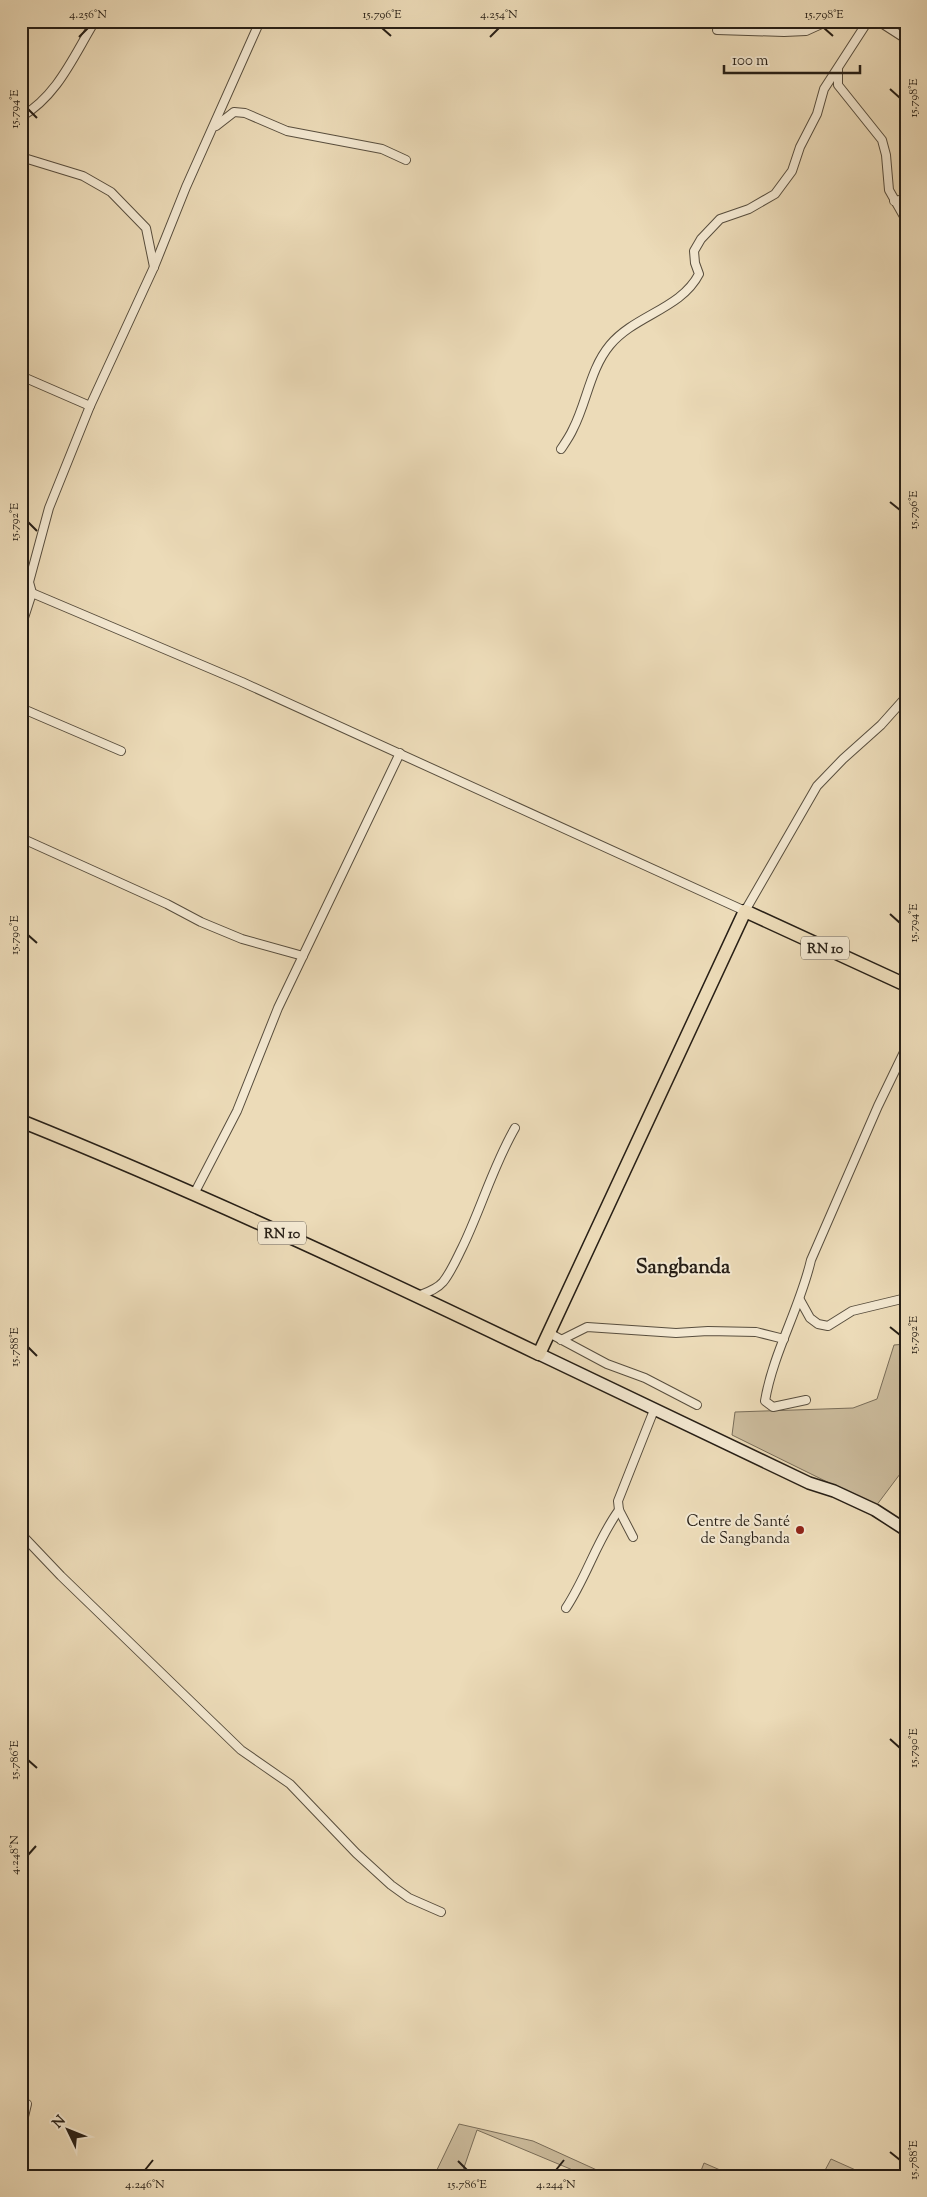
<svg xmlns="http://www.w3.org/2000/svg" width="927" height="2197" viewBox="0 0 927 2197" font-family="'Sorts Mill Goudy',serif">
	<rect width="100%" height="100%" fill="#ecdbb8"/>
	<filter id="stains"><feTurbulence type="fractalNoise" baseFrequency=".004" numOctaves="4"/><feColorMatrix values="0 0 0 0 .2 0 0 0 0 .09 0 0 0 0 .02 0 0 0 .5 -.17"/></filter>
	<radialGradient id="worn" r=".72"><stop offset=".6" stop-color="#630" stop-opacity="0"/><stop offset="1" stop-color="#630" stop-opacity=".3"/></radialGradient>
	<g fill="#cbbb9c" stroke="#796d59">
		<path d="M906,1344V1476L900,1474L876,1506L732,1435L735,1412L853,1408L877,1399L894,1345Z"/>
		<path d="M459,2124L533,2141L610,2176H587L477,2130L461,2176H434Z"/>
		<path d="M831,2159L869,2176H822Z"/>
		<path d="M704,2163L734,2176H699Z"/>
	</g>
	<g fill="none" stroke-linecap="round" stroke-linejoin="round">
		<g stroke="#584e3e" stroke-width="10">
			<g id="street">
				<path d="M878,21L906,39"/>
				<path d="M717,30L784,32L806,31L828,21"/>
				<path d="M838,70V85L882,140L886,155L889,190L906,220"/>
				<path d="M21,117C58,95 73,57 95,21"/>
				<path d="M216,126L234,112L245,113L287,131L382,149L406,160"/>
				<path d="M21,157L83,176L111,192L146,228L154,267"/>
				<path d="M894,201L906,199"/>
				<path d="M21,376L90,406"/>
				<path d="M561,449C565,443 570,436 573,429C587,402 590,369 610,345C635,315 681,309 699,274L695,263L694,251L701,239L720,219L749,209L775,194L792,171L800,147L817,114L824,89L868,21"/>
				<path d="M32,593L242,682L745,911L817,786L843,759L881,725L906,697"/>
				<path d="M21,627L32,593L29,582L49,508L90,406L154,267L186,187L260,21"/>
				<path d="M21,708L121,751"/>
				<path d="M21,838L167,904L201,922L242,939L303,956"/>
				<path d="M194,1194L237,1111L278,1008L400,753"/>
				<path d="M420,1295C428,1292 437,1289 443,1282C451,1272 456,1260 462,1248C481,1209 493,1166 515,1128"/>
				<path d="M800,1300L810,1318L818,1324L828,1326L852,1311L906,1298"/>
				<path d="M549,1333L607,1364L645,1378L697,1405"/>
				<path d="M561,1340L587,1327L676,1333L708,1331L756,1332L784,1339"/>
				<path d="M806,1400L773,1407L765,1401C773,1353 800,1308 811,1260L878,1106L906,1048"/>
				<path d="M21,1534L61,1576L241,1750L290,1784L356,1853L391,1885L409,1898L441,1912"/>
				<path d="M633,1537L619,1510L618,1501L654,1410"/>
				<path d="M566,1608C587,1576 597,1540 619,1510"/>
				<path d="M21,2129L27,2104"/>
			</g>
		</g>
		<g stroke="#271f16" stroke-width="14">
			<path id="secondary" d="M539,1354L809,1483L834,1491L875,1510L906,1530"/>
		</g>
		<g stroke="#271f16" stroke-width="15">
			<path id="primary" d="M21,1121C197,1192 368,1272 539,1354L745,911L906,985"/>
		</g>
		<use href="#street" stroke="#f3e8d1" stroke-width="8"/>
		<use href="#secondary" stroke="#f3e8d1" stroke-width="11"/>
		<use href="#primary" stroke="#ecdbb8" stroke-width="12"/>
	</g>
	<path fill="none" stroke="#271f16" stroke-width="2" d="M382,28L391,36M824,28L833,36M79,37L88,28M490,37L499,28M890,89L900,98M28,109L37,118M890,502L900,510M28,522L37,531M890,914L900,923M28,935L37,943M890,1327L900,1335M28,1347L37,1356M890,1739L900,1748M28,1760L37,1768M28,1855L36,1846M890,2152L900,2160M458,2161L467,2170M145,2170L153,2160M556,2170L564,2160"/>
	<circle fill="#8f2418" stroke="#f3e8d1" stroke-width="2" cx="800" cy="1530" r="5"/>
	<g text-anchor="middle" stroke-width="4" stroke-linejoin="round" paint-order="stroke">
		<g fill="#f3e8d1" stroke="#645b4e" stroke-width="1">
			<rect x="801" y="936.5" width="48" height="23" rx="4"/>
			<rect x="258" y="1221.5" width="48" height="23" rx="4"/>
		</g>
		<g font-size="14" font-weight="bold" fill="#271f16">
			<text x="825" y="953">RN 10</text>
			<text x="282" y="1238">RN 10</text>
		</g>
		<g font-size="15" fill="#271f16" stroke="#f3e8d1" text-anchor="end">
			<text x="790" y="1526">Centre de Santé<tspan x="790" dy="17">de Sangbanda</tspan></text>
		</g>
		<g font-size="20" font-weight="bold" fill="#271f16" stroke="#f3e8d1">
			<text x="683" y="1273">Sangbanda</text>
		</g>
	</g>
	<rect width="927" height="2197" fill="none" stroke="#ecdbb8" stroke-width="55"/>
	<g transform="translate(68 2130) rotate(313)" stroke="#f3e8d1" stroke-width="4" paint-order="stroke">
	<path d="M0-4L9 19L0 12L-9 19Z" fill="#271f16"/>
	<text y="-8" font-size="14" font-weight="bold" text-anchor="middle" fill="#271f16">N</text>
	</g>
	<path d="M724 65v8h136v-8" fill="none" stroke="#271f16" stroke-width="2.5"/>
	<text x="732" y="65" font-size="15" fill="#271f16" stroke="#f3e8d1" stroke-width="4" paint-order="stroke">100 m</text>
	<rect x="28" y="28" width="872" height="2142" fill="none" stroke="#271f16" stroke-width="2"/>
	<g font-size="12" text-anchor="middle" fill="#271f16">
		<text x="88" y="18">4.256°N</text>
		<text x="382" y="18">15.796°E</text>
		<text x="499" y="18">4.254°N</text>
		<text x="824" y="18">15.798°E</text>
		<text transform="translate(913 98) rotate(-90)" y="4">15.798°E</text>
		<text transform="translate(14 109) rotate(-90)" y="4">15.794°E</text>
		<text transform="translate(913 510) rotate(-90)" y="4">15.796°E</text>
		<text transform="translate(14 522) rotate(-90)" y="4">15.792°E</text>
		<text transform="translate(913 923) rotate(-90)" y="4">15.794°E</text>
		<text transform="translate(14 935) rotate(-90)" y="4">15.790°E</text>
		<text transform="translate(913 1335) rotate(-90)" y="4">15.792°E</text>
		<text transform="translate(14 1347) rotate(-90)" y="4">15.788°E</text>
		<text transform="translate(913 1748) rotate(-90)" y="4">15.790°E</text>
		<text transform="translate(14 1760) rotate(-90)" y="4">15.786°E</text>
		<text transform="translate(14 1855) rotate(-90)" y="4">4.248°N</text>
		<text transform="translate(913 2160) rotate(-90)" y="4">15.788°E</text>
		<text x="145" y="2188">4.246°N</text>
		<text x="467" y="2188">15.786°E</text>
		<text x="556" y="2188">4.244°N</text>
	</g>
	<rect width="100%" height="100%" filter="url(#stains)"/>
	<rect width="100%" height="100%" fill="url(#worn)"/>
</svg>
